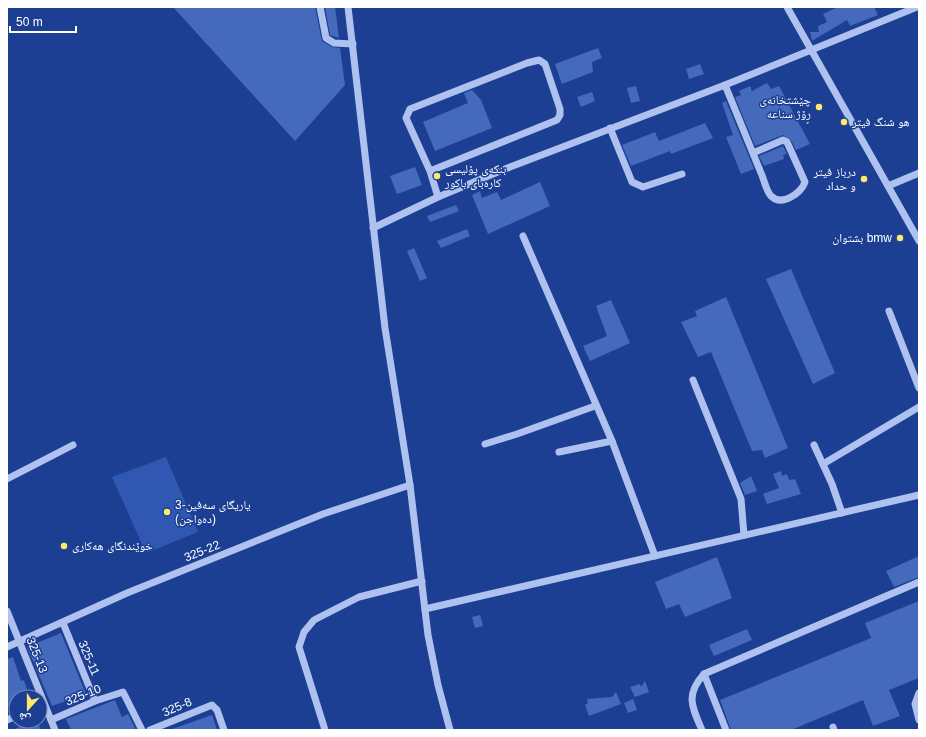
<svg xmlns="http://www.w3.org/2000/svg" width="926" height="737" viewBox="0 0 926 737" font-family="Arial,'Noto Naskh Arabic',sans-serif">
	<rect width="100%" height="100%" fill="#1c3f94"/>
	<path fill="#3058b2" d="M166,457L198,532L146,553L112,477Z"/>
	<g fill="#4569bb">
		<path d="M173,7H315L322,41L332,47L340,48L345,85L295,141Z"/>
		<path d="M325,7H335L339,38L330,35Z"/>
		<path d="M838,7H874L878,15L850,26L847,20L812,41L810,32H819L818,26L827,22L823,14Z"/>
		<path d="M598,48L602,58L592,62L593,72L562,84L555,64Z"/>
		<path d="M700,64L704,74L689,79L686,69Z"/>
		<path d="M767,83L771,89L779,86L810,144L796,150L791,140L783,135L755,146L735,97L741,95L739,91L750,86L752,91Z"/>
		<path d="M636,86L640,101L631,103L627,88Z"/>
		<path d="M472,90L481,100L492,128L435,151L423,122L468,103L464,93Z"/>
		<path d="M592,92L595,101L581,107L577,97Z"/>
		<path d="M726,101L754,169L741,174L726,137L733,135L722,103Z"/>
		<path d="M705,123L713,138L671,154L670,151L631,166L622,145L655,132L659,141Z"/>
		<path d="M783,146L787,154L783,155L784,159L764,166L759,156Z"/>
		<path d="M415,167L422,185L397,194L390,176Z"/>
		<path d="M540,182L550,206L488,234L472,195L480,191L482,198L497,192L501,200Z"/>
		<path d="M456,205L459,211L430,222L427,216Z"/>
		<path d="M467,229L470,236L441,248L437,241Z"/>
		<path d="M414,248L427,278L420,281L407,251Z"/>
		<path d="M791,269L835,373L813,384L766,279Z"/>
		<path d="M726,297L788,448L765,458L762,450L752,451L711,352L698,357L681,322L697,316L695,311Z"/>
		<path d="M611,300L630,343L590,361L583,346L607,336L596,306Z"/>
		<path d="M781,471L782,476L787,474L789,480L795,479L801,494L767,504L763,494L779,488L773,474Z"/>
		<path d="M751,476L757,491L745,495L740,483Z"/>
		<path d="M919,556V577L894,587L886,571Z"/>
		<path d="M717,557L732,598L685,617L679,604L666,609L655,582Z"/>
		<path d="M919,601V678L889,690L900,716L873,726L863,700L791,730H731L720,700L871,638L865,623Z"/>
		<path d="M480,615L483,626L475,628L472,617Z"/>
		<path d="M747,629L752,640L714,656L709,645Z"/>
		<path d="M61,633L86,694L52,706L27,647Z"/>
		<path d="M13,657L21,681L24,680L29,697H16V703L7,706V659Z"/>
		<path d="M645,681L649,692L635,697L630,687L640,684L641,687Z"/>
		<path d="M616,692L621,704L589,716L585,705L588,703L587,699L612,697Z"/>
		<path d="M633,699L637,710L628,713L624,703Z"/>
		<path d="M115,700L122,717L128,714L136,730H71L66,719Z"/>
		<path d="M212,715L217,730H172V729Z"/>
		<path d="M33,721H37L41,730H12Z"/>
	</g>
	<g fill="none" stroke-linecap="round" stroke-linejoin="round">
		<g stroke="#afc2ef" stroke-width="7">
			<path d="M320,7L326,38L334,43L353,44"/>
			<path d="M348,7L385,328L410,485L428,635L438,685L450,730"/>
			<path d="M787,7L919,241"/>
			<path d="M725,85C737,115 749,144 761,173C764,179 766,191 771,196C782,207 801,193 805,182L787,142L783,140L753,153"/>
			<path d="M610,128L632,182L643,187L682,174"/>
			<path d="M430,171L557,120L560,115V109L545,64L539,60L527,63L410,109L406,118L430,171L438,197"/>
			<path d="M888,186L919,173"/>
			<path d="M373,228L438,197L510,167L725,85L917,7"/>
			<path d="M523,236L612,441L655,556"/>
			<path d="M889,311L919,388"/>
			<path d="M693,380L741,499L744,535"/>
			<path d="M485,444L517,434L595,406"/>
			<path d="M814,445L832,484L842,513"/>
			<path d="M559,452L612,441"/>
			<path d="M823,464L919,407"/>
			<path d="M7,479L73,445"/>
			<path d="M425,609L919,495"/>
			<path d="M7,611L55,730"/>
			<path d="M63,623L95,701"/>
			<path d="M7,647L127,593L323,514L410,485"/>
			<path d="M704,674L726,730"/>
			<path d="M919,693L915,704L919,720"/>
			<path d="M7,720L16,716"/>
			<path d="M51,720L95,701L123,692L142,730"/>
			<path d="M833,727L834,730"/>
			<path d="M150,730L212,705L217,710L224,730"/>
			<path d="M325,730L299,647L304,632L314,620L359,597L422,581"/>
			<path d="M702,730C692,707 685,695 704,674L919,582"/>
		</g>
	</g>
	<g fill="#ffe96d" stroke="#1c3f94" stroke-width="1.5">
		<circle cx="819" cy="107" r="4"/>
		<circle cx="844" cy="122" r="4"/>
		<circle cx="437" cy="176" r="4"/>
		<circle cx="864" cy="179" r="4"/>
		<circle cx="900" cy="238" r="4"/>
		<circle cx="167" cy="512" r="4"/>
		<circle cx="64" cy="546" r="4"/>
	</g>
	<g text-anchor="middle" stroke-width="3" stroke-linejoin="round" paint-order="stroke">
		<g font-size="12" fill="#fff" stroke="#1c3f94" text-anchor="start">
			<text x="811" y="104" text-anchor="end">چێشتخانەی<tspan x="811" dy="14">ڕۆژ سناعه</tspan></text>
			<text x="852" y="126">هو شنگ فيتر</text>
			<text x="445" y="173">بنکەی پۆلیسی<tspan x="445" dy="14">کارەبای باکور</tspan></text>
			<text x="856" y="176" text-anchor="end">درباز فیتر<tspan x="856" dy="14">و حداد</tspan></text>
			<text x="892" y="242" text-anchor="end">بشتوان bmw</text>
			<text x="175" y="509">یاریگای سەفین-3<tspan x="175" dy="14">(دەواجن)</tspan></text>
			<text x="72" y="550">خوێندنگای هەکاری</text>
		</g>
		<g font-size="12" fill="#fff" stroke="#1c3f94">
			<text transform="translate(202 551) rotate(-22)" y="4">325-22</text>
			<text transform="translate(37 655) rotate(68)" y="4">325-13</text>
			<text transform="translate(89 658) rotate(67)" y="4">325-11</text>
			<text transform="translate(83 695) rotate(-22)" y="4">325-10</text>
			<text transform="translate(177 707) rotate(-23)" y="4">325-8</text>
		</g>
	</g>
	<rect width="926" height="737" fill="none" stroke="#ffffff" stroke-width="16"/>
	<g transform="translate(28 709) rotate(201)"><circle r="19" fill="#1c3f94" stroke="#778cbf"/>
	<path d="M0-3L7 15L0 10L-7 15Z" fill="#ffe96d"/>
	<text y="-6" font-size="11" font-weight="bold" text-anchor="middle" fill="#ffffff">ش</text>
	</g>
	<path d="M10 26v6h66v-6" fill="none" stroke="#ffffff" stroke-width="2"/>
	<text x="16" y="26" font-size="12" fill="#ffffff" stroke="#1c3f94" stroke-width="3" paint-order="stroke">50 m</text>
</svg>
